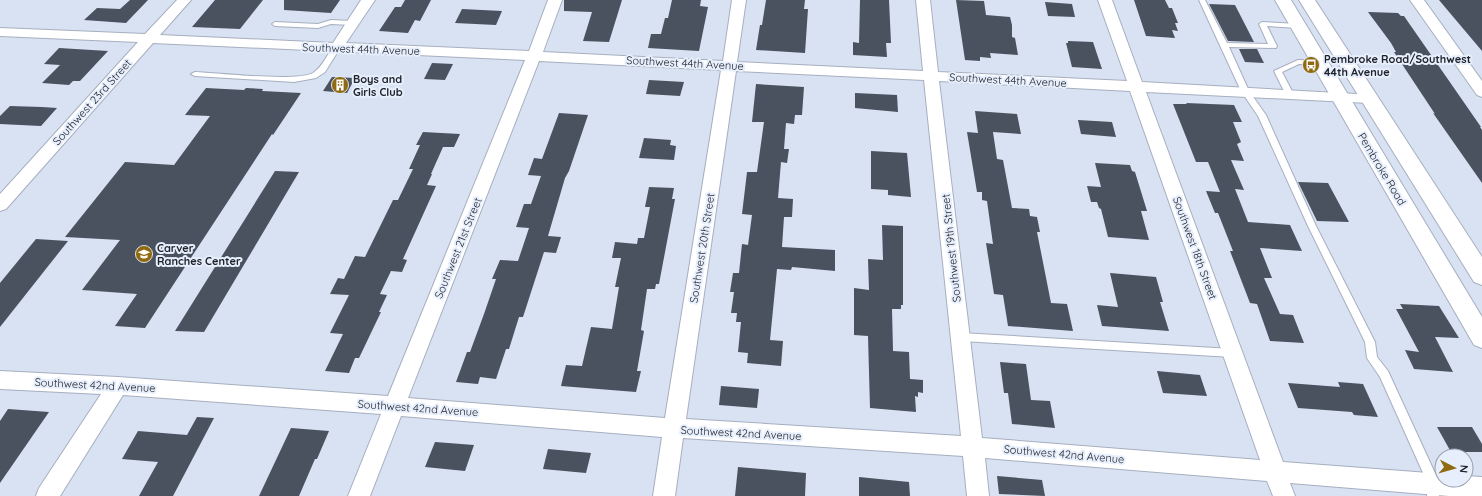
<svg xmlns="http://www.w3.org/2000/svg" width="1482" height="496" viewBox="0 0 1482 496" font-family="Quicksand,sans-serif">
	<rect width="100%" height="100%" fill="#d8e2f3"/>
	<g fill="#4a515f">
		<path d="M130,0H148L126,23L84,20L97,8L120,9Z"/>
		<path d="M215,0H263L240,29L192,27Z"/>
		<path d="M284,0H340L331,13L284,10Z"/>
		<path d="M405,0H431L420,21L415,20L408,33L379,31L395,7H401Z"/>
		<path d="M564,0H622L609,42L583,41L592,12L564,11Z"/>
		<path d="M672,0H701L700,6L708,7L699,51L648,48L651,34H661L665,18H668Z"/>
		<path d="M766,0H805L804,9H808L805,53L756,50L760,25H762Z"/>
		<path d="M860,0H889L891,43H886L887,57L853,55V42L859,43Z"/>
		<path d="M956,0L984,1L986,15L1010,17L1012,25V37L1015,38L1018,55L990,53L991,58L980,57V61L965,60Z"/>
		<path d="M1134,0H1165L1169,8H1172L1178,23H1175L1178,31L1172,30L1175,38L1146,36Z"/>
		<path d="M1439,0H1482V51Z"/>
		<path d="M1045,2L1072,4L1075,17L1048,16Z"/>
		<path d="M1209,4L1235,5L1254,42L1228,41Z"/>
		<path d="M462,9L502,11L496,25L455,23Z"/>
		<path d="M1368,12L1398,13L1401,16H1404L1481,127H1480L1482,130V183L1433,113L1435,114L1394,52H1396L1391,43Z"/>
		<path d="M1068,41L1093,42L1102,69L1072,67L1066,43H1068Z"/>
		<path d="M59,48L108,51L80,81H73L69,85L42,83L60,65L44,64Z"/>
		<path d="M1239,49H1257L1264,63L1245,62Z"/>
		<path d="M432,63L453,64L445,80L424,79Z"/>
		<path d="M332,77L355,78L347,93L323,91Z"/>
		<path d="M649,80L684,82L680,96L646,94Z"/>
		<path d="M756,84L804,87L802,115H795L794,124L786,123L784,149H789L787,163L781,162L778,198L793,199L792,217H784L782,247L835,250V271L792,267L791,270L777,269L770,340L783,341L781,366L747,363L748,353L738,352L741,322H736L737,313H731L734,292H730L733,273H739L742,244L748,245L752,215L742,214L747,172H757L764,122H752Z"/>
		<path d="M206,88L244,90L246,88L263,89L262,91L301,93L273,135L272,134L145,328L115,326L137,294L82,290L120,240L65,237L125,162L174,165L210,116L185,115Z"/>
		<path d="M855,93L897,95L898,112L855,108Z"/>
		<path d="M1186,103L1234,105L1242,122H1233L1241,142L1237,144L1244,161L1231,160L1244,190L1235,189L1248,222L1290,225L1302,251L1260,248L1272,278H1264L1280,314L1293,315L1304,343L1270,341L1257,304L1250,303L1230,251H1233L1218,213H1215L1206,191L1220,192L1208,162H1196L1173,104H1187Z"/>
		<path d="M10,106L42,107L57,108L41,126L0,124V116Z"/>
		<path d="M975,111L1017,114L1021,134L993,132L997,159L1003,160L1012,208L1029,209L1030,216L1037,217L1040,232H1037L1051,303L1067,304L1073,331L1008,326L1003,295L994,294L986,243L993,244L987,201L982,200V192H977L967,132L978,133Z"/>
		<path d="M559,113L588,115L569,171L565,178L548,236L561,237L556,253L544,252L523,317H519L509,349H506L496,379L480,377L478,384L456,382L467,352H470L484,314L496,279H492L500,260L518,261L529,228L516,227L524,204H531L541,176L528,175L534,158L542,159Z"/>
		<path d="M1078,120L1112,122L1116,137L1081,134Z"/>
		<path d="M423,132L460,134L454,147H443L431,174H432L427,185L436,186L403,259L407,260L402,272L391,271L380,294L387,295L379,312H381L359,358H355L349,373L325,371L343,334L330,333L349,295L330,294L338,278L344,279L355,256L365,257L393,200H398L413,169H409L420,145H416Z"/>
		<path d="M644,138L671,140L670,145L676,146L674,160L639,158Z"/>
		<path d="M871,151L907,153L911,197L888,195V190L871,189Z"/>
		<path d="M1095,163L1130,165L1132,171L1135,172L1147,211H1141L1149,240L1108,237L1101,209L1099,208L1097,202H1091L1087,186L1101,187Z"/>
		<path d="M275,171L299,172L204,332L175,331Z"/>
		<path d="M1298,182L1328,183L1349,222L1317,221Z"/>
		<path d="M649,187L674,188L672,199H675L659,284H656L655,289H647L641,330L644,331L637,371H641L636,392L561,386L566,365L582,366L591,327L612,329L619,287H615L621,258H612L615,242L637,244L638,238H644L650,207H645Z"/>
		<path d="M882,225L903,226V305H901V309H892L893,351L909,352L910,379L923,380V393L918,392V397L915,396L916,412L870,408L868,336L854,335V288L869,290L868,259L883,260Z"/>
		<path d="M36,239L68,241L0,327V283Z"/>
		<path d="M1110,273L1156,277L1163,302H1160L1169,331L1102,326L1097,305L1118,307Z"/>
		<path d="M1400,304L1439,306L1459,338L1435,337L1453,372L1414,369L1405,350L1419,352L1396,309H1403Z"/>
		<path d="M1000,362L1026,364L1031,400L1050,401L1055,428L1012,424L1008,393H1004Z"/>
		<path d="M1157,371L1200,375L1207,396L1163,393Z"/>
		<path d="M1338,382L1363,384L1378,417L1354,415L1352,412L1298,408L1288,383L1340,387Z"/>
		<path d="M721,386L759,389L757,408L719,405Z"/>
		<path d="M8,409L49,412L0,483V421Z"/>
		<path d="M197,417L214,418L173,496H139L158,462L122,459L138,431L187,435Z"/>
		<path d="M1437,427H1472L1482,444V452H1451Z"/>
		<path d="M291,428L329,431L317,459H315L299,496H259Z"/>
		<path d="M435,442L474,445L465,471L425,467Z"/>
		<path d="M548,449L591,453L586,473L543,469Z"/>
		<path d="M738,467L806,473L805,496H735Z"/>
		<path d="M997,476L1042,480L1045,496L999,494Z"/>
		<path d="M859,477L909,482L910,496H859Z"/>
	</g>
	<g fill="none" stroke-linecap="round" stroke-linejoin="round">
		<g stroke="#a6afbf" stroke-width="2">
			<g id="lane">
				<path d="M1199,0H1205L1227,43L1268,44L1259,24L1262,22L1298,24L1301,26L1298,28L1267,26L1277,46L1276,48L1229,47L1249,91L1266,115L1316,226L1375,342L1377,357L1388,371L1440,484L1439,496H1427L1428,484L1380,377L1367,358L1365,342L1308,226L1258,116L1241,91Z"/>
				<path d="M331,20L352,21L355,23L352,25L331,24L318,28L275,26L272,24L275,22L318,24Z"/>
				<path d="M333,46H336L340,48L325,72L316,78L294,82L195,76L191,74L195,72C218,73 297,82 313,73C322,67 327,56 333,46Z"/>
				<path d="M1298,60L1320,61L1324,63L1320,65L1299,64L1282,72L1293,93L1289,95H1286L1274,71Z"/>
				<path d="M961,333L1232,349L1236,350L1237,353L1236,356L1232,357L961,341L958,340L956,337L958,334Z"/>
			</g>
		</g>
		<g stroke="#a6afbf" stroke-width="2">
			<g id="street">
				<path d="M177,0H191L160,35L333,43L361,0H375L346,43L529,51L548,0H562L543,52L723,61L732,0H746L737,62L923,71L916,0H930L938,72L1127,81L1098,0H1112L1142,82L1374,95L1377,98L1374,101L1369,103L1146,92L1283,462L1442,474V480H1466V476L1482,477V496H1449L1290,483L1295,496H1273L1267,481L985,458L989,496H967L963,456L683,438L675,496H653L662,437L401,416L370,496H348L381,414L123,395L60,496H36L39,488L101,394L0,389V371L118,377L388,396L525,60L153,43L6,209L0,211V194L138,42L0,36V28L145,34ZM539,61L721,70L665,418L408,398ZM736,71L924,80L961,436L686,419ZM939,81L1130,91L1260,460L982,438Z"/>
				<path d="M1410,0H1424L1482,81V97L1477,95Z"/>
			</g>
		</g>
		<g stroke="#a6afbf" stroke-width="2">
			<g id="secondary">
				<path d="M1275,0H1291L1482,317V348L1474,345Z"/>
				<path d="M1299,0H1315L1482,257V285L1474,282Z"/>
			</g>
		</g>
		<use href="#lane" fill="#fff" fill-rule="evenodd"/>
		<use href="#street" fill="#fff" fill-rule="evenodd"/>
		<use href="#secondary" fill="#fff" fill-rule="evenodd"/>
	</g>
	<defs>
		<g id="bus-disc" transform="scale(0.9)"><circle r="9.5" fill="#906a11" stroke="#e7effd"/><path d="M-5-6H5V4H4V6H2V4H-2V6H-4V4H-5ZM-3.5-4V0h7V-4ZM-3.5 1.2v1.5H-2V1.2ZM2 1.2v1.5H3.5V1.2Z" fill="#fff"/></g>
		<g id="building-disc" transform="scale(0.9)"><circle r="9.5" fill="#906a11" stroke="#e7effd"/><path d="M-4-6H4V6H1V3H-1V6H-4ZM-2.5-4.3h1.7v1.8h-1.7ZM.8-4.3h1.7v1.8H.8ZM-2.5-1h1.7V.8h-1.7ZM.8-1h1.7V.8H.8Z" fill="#fff"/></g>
		<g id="school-disc" transform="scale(0.9)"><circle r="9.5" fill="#906a11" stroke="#e7effd"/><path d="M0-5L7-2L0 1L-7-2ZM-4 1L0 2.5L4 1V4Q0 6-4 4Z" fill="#fff"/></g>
	</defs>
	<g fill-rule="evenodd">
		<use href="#bus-disc" x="1311" y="65"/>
		<use href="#building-disc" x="340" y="85"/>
		<use href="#school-disc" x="144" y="254"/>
	</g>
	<g text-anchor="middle" stroke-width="4" stroke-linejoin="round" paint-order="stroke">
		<g font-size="11" fill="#20232a" stroke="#e7effd">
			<text transform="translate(361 49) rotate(2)" y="4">Southwest 44th Avenue</text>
			<text transform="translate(685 63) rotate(3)" y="4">Southwest 44th Avenue</text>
			<text transform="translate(1008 80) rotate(3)" y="4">Southwest 44th Avenue</text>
			<text transform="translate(92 102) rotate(-48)" y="4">Southwest 23rd Street</text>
			<text transform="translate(1382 169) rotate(59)" y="4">Pembroke Road</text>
			<text transform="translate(458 248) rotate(-68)" y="4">Southwest 21st Street</text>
			<text transform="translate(702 248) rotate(-81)" y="4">Southwest 20th Street</text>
			<text transform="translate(951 248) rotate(-96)" y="4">Southwest 19th Street</text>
			<text transform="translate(1195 248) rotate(70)" y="4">Southwest 18th Street</text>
			<text transform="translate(95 385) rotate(3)" y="4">Southwest 42nd Avenue</text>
			<text transform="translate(418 408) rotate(4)" y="4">Southwest 42nd Avenue</text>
			<text transform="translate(741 433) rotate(3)" y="4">Southwest 42nd Avenue</text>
			<text transform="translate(1064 454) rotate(5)" y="4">Southwest 42nd Avenue</text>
		</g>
		<g font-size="11" font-weight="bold" fill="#20232a" stroke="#e7effd" text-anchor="start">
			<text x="1324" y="63">Pembroke Road/Southwest<tspan x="1324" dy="13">44th Avenue</tspan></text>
			<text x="353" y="83">Boys and<tspan x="353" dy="13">Girls Club</tspan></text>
			<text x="157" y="252">Carver<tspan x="157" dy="13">Ranches Center</tspan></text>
		</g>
	</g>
	<g transform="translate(1454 468) rotate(96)"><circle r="19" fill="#e7effd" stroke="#979da9"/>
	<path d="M0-3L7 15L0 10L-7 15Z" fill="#906a11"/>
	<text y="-6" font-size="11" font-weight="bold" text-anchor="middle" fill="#20232a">N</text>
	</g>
</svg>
